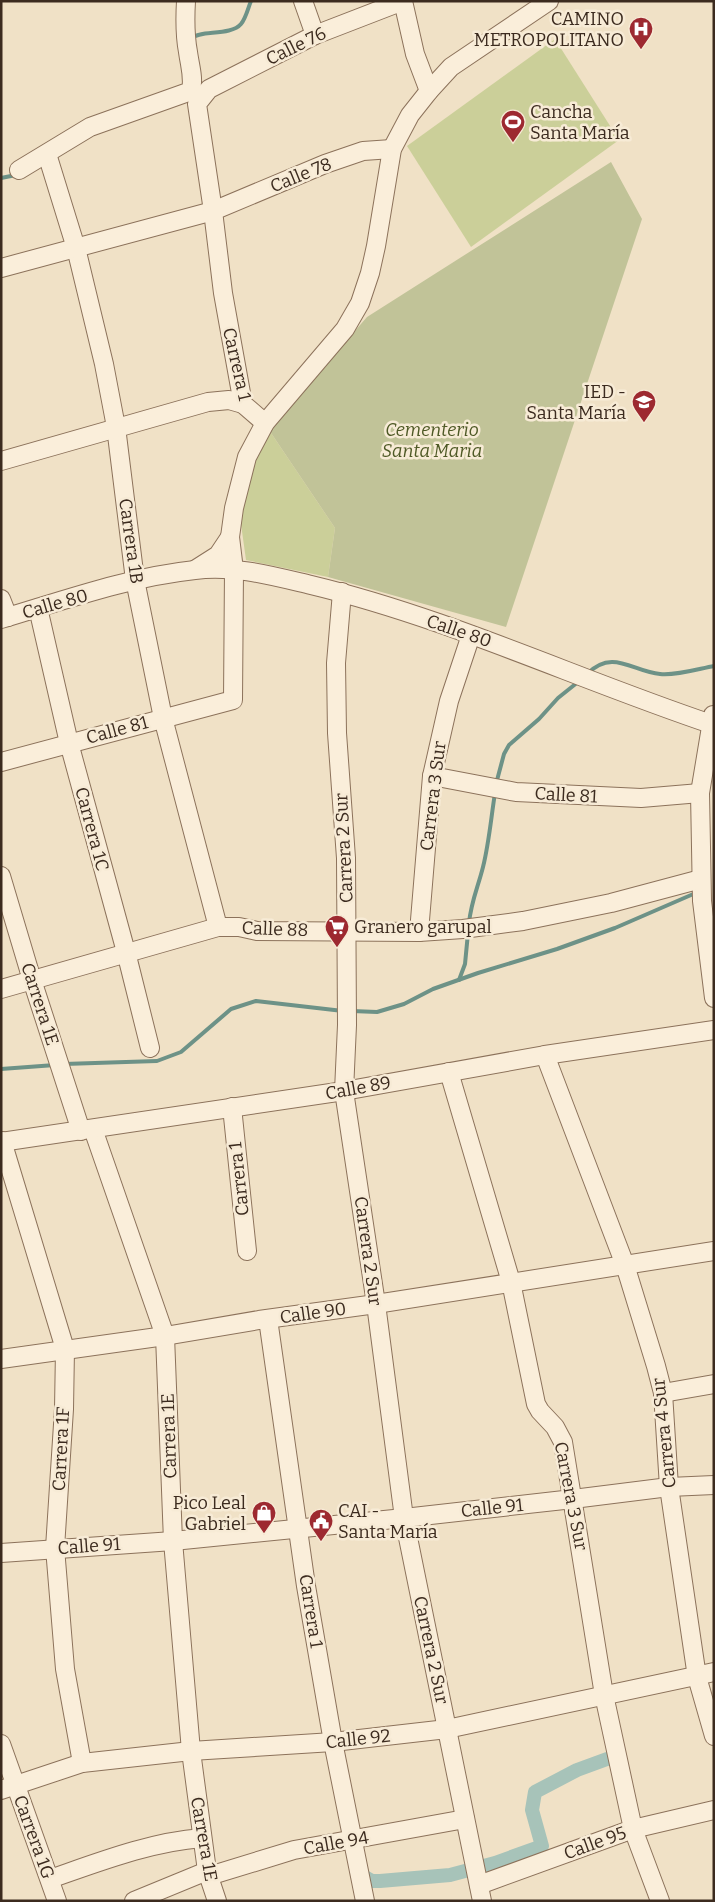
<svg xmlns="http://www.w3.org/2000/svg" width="715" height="1902" font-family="Bitter,serif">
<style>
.green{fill:#cbcf99}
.cemetery{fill:#c1c398}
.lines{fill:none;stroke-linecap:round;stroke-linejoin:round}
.stream{stroke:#6d9287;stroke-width:4}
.canal{stroke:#a7c3b9;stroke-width:14}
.minor-casing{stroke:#8c725b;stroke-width:20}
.minor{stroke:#faeeda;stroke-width:18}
.labels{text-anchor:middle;stroke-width:5;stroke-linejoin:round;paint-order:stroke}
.poi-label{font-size:18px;fill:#3c2b1f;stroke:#f7ebd6;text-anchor:end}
.street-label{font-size:18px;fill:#3c2b1f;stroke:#f7ebd6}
.park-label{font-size:18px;font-style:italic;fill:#4e5925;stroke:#f7ebd6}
</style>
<rect width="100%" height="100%" fill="#f0e1c6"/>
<!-- green -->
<g class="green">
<polygon points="555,39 619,140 471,247 407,146"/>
<polygon points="269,430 335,528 328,577 246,560 240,517 247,473"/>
</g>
<!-- cemetery -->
<polygon class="cemetery" points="611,162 642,219 506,627 328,577 335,528 269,430 367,317"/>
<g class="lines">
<!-- stream -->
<g class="stream">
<path d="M192,38C200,30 231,36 241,24C246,18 248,8 251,1"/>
<polyline points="1,178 16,175"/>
<path d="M587,674C613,648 633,672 660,674C675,676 698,669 714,666"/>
<polyline points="496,784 504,754 509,745 539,719 558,698 578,682"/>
<path d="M469,923C471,902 478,887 483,867C489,843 491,818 495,793"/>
<polyline points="459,980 465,964 468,933"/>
<polyline points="352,1011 377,1012 404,1004 433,989 478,973 557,949 615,928 698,892"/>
<polyline points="64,1064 157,1061 181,1052 231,1009 256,1001 343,1011"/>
<polyline points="1,1069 55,1065"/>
</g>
<!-- canal -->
<polyline class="canal" points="365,1877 372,1881 380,1881 450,1875 495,1863 542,1846 532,1810 535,1792 577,1770 607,1759"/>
<defs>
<g id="minor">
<polyline points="303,1 315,35"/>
<polyline points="403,1 415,54 429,91"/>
<polyline points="47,154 76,248 104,364 116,427 135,580 163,718 218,927"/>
<path d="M19,170L90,127L191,91C194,77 190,67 188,52C185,36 185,18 186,1"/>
<polyline points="1,268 213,211 325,164 363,151 392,149"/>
<polyline points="265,423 243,404 223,293 213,211 197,104 209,89 315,35 403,1"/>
<polyline points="1,461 208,402 229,400 243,404"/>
<polyline points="196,569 218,555 230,537"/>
<polyline points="342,592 336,663 337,733 346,858 347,1025 344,1091 376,1304 404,1518 482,1901"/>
<polyline points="1,599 8,617"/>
<polyline points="38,608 69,743 126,952 150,1048"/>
<path d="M1,619C65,600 129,577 195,570C234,565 273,576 311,585C449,618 579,680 714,725"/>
<polyline points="713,715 700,793 702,901 714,998"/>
<polyline points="1,762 233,700 234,570 230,537 234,508 247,457 265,423 345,329 360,303 370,273 376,246 392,149 410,115 429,91 451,67 549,1"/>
<polyline points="432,776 516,792 641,798 700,793"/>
<polyline points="1,876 32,980 81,1131"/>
<polyline points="419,932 432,776 449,701 471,635"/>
<polyline points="1,989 218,927 239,927 257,931 419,932 463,929 523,921 611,903 701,879"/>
<polyline points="545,1055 625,1265 656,1366 663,1393 669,1487 697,1677 714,1736"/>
<polyline points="449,1072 511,1282 536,1404 540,1411 555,1427 563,1442 604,1695 633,1829 660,1901"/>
<polyline points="232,1107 247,1251"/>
<polyline points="93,1129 165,1336 173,1541 191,1751 207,1871 217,1901"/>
<polyline points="2,1141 65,1349 64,1409 55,1548 65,1669 82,1763"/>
<polyline points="1,1142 344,1091 545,1055 714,1030"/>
<polyline points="268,1319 306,1586 333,1742 365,1901"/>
<polyline points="1,1359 165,1336 259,1320 376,1304 714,1251"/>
<polyline points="663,1393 714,1384"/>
<polyline points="1,1553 173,1541 404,1518 573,1499 669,1487 714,1485"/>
<polyline points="1,1744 57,1901"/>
<polyline points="1,1790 82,1763 191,1751 333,1742 447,1729 714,1672"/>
<polyline points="209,1876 294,1850 465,1819"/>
<path d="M50,1879C99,1862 150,1842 202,1838"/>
<polyline points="479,1885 633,1829 714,1810"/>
<polyline points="134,1901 207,1871"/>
</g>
</defs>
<!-- minor casing -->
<use href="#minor" class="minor-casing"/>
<!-- minor -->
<use href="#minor" class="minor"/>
</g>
<!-- icons -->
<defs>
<symbol id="hospital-pin" viewBox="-11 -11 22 30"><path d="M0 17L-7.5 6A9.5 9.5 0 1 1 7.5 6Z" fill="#9d2930" stroke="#f7ebd6"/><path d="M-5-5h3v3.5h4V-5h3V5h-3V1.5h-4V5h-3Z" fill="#fff"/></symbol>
<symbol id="stadium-pin" viewBox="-11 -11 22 30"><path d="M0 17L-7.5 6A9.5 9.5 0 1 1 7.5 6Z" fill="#9d2930" stroke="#f7ebd6"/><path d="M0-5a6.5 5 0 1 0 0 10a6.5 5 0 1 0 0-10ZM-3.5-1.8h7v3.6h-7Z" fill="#fff"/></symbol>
<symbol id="school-pin" viewBox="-11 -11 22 30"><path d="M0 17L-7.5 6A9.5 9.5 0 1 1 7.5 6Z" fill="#9d2930" stroke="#f7ebd6"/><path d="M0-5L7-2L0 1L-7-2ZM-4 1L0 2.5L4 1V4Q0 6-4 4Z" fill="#fff"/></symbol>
<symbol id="supermarket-pin" viewBox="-11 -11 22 30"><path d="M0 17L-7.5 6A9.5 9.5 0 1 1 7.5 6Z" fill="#9d2930" stroke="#f7ebd6"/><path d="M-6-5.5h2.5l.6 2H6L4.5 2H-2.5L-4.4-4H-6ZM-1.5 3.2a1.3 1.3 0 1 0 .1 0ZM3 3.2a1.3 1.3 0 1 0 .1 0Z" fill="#fff"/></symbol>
<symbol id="shop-pin" viewBox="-11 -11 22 30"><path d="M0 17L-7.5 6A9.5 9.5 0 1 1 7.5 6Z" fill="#9d2930" stroke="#f7ebd6"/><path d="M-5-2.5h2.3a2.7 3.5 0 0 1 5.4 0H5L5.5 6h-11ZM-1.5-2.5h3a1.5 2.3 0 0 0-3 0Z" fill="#fff"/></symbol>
<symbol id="civic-pin" viewBox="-11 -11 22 30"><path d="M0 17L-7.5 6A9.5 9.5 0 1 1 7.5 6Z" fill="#9d2930" stroke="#f7ebd6"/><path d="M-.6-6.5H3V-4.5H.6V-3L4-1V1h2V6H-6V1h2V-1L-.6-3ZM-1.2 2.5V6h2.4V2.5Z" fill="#fff"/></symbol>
</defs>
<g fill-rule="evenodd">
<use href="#hospital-pin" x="627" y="15" width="28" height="38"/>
<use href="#stadium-pin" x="499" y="108" width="28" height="38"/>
<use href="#school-pin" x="630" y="388" width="28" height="38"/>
<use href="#supermarket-pin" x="323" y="913" width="28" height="38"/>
<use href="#shop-pin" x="250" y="1499" width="28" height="38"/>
<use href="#civic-pin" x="307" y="1507" width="28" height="38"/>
</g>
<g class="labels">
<!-- poi labels -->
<g class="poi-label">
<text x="624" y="25">CAMINO<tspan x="624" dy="21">METROPOLITANO</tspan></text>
<text x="530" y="118" text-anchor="start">Cancha<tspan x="530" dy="21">Santa María</tspan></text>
<text x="626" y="398">IED -<tspan x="626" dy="21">Santa María</tspan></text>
<text x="354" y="933" text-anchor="start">Granero garupal</text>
<text x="246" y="1509">Pico Leal<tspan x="246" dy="21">Gabriel</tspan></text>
<text x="338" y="1517" text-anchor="start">CAI -<tspan x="338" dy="21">Santa María</tspan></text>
</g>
<!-- street labels -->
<g class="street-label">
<text transform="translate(296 46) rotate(-26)" y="6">Calle 76</text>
<text transform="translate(301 175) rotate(-22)" y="6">Calle 78</text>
<text transform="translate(237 364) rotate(77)" y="6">Carrera 1</text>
<text transform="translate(131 541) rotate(82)" y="6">Carrera 1B</text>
<text transform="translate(55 604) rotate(-16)" y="6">Calle 80</text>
<text transform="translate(459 631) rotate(19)" y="6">Calle 80</text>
<text transform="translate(117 730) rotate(-15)" y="6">Calle 81</text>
<text transform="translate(566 795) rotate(3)" y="6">Calle 81</text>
<text transform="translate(433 796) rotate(-83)" y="6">Carrera 3 Sur</text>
<text transform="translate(92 829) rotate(75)" y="6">Carrera 1C</text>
<text transform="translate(344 848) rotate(-93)" y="6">Carrera 2 Sur</text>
<text transform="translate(275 929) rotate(2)" y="6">Calle 88</text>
<text transform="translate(40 1004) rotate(72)" y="6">Carrera 1E</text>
<text transform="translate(358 1088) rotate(-10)" y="6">Calle 89</text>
<text transform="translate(239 1179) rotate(-96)" y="6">Carrera 1</text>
<text transform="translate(368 1251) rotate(82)" y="6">Carrera 2 Sur</text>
<text transform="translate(313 1313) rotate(-8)" y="6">Calle 90</text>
<text transform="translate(664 1433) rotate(-96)" y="6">Carrera 4 Sur</text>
<text transform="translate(169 1436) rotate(-92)" y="6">Carrera 1E</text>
<text transform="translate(61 1449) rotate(-87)" y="6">Carrera 1F</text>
<text transform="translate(571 1496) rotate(79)" y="6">Carrera 3 Sur</text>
<text transform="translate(492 1508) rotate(-6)" y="6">Calle 91</text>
<text transform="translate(89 1546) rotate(-4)" y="6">Calle 91</text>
<text transform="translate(311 1611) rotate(81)" y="6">Carrera 1</text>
<text transform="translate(431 1650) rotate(78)" y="6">Carrera 2 Sur</text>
<text transform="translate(358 1739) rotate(-6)" y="6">Calle 92</text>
<text transform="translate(34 1837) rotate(70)" y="6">Carrera 1G</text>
<text transform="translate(204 1839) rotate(80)" y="6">Carrera 1E</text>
<text transform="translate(336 1843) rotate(-10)" y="6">Calle 94</text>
<text transform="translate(595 1843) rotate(-20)" y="6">Calle 95</text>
</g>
<!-- park labels -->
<g class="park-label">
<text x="432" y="436">Cementerio<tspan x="432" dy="21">Santa Maria</tspan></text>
</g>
</g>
<!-- border -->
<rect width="715" height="1902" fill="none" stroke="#3c2b1f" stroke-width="5"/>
</svg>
